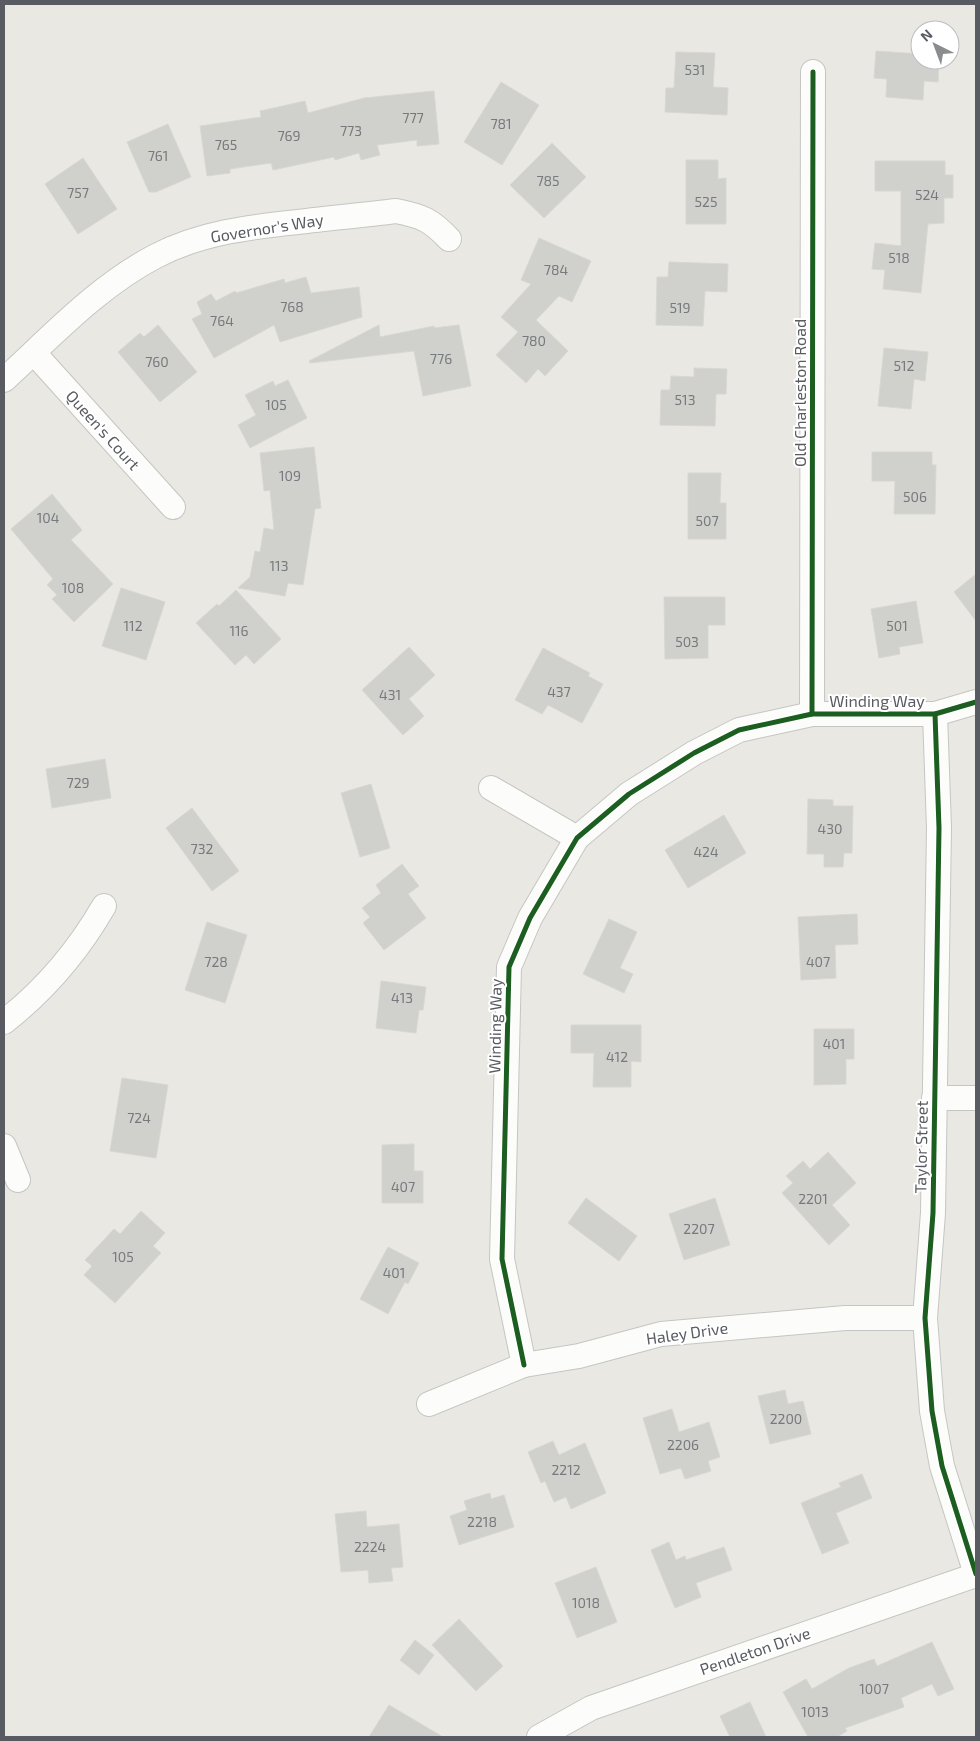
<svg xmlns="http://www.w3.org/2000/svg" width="980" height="1741" font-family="'Exo 2',sans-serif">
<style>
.building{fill:#d0d0cc;stroke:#d8d7d1}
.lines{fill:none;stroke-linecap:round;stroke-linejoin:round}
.street-casing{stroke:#c5c6c4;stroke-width:26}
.street{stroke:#fcfcfb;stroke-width:24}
.cycleway-casing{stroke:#fff;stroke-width:8}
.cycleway{stroke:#1b5e20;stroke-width:5}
.labels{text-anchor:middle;stroke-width:4;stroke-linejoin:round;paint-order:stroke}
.number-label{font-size:14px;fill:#777a7d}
.street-label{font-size:16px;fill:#585b61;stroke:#fff}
</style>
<rect width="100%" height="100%" fill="#e9e8e2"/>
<!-- building -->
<g class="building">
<polygon points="876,51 920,54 920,60 939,62 938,82 924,81 923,100 886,97 887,79 874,78"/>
<polygon points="676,52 715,53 713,87 728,88 727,115 665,112 666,88 674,88"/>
<polygon points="501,82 539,105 502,165 464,142"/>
<polygon points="434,91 439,144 417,146 417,140 377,145 380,155 361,160 359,153 335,160 334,157 273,170 271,163 230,169 230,173 207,176 200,126 261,117 260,111 305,101 308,113 364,98"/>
<polygon points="168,124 191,177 156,192 149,192 127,142"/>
<polygon points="552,143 586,177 544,218 510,185"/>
<polygon points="83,158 117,209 78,234 45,184"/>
<polygon points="686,160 718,160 718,179 726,178 726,224 686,224"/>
<polygon points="875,161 945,161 945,175 953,175 953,198 944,198 944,223 928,224 921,293 883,289 885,270 872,269 875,243 901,246 901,191 875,191"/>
<polygon points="539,238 591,261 572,302 559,296 536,320 568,351 545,376 538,369 526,383 496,355 518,332 501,317 531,284 521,280"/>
<polygon points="669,262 728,264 727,292 705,291 703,326 656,325 657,277 668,277"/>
<polygon points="306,277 311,293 359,287 362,317 280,342 274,325 214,358 192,319 202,314 197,302 211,294 216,301 235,291 236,293 284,279 285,283"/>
<polygon points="158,325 197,372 160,402 118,352 140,333 144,337"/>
<polygon points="379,325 380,337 434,326 434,328 459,325 471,386 423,396 414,351 310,363 309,361"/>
<polygon points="884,348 928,352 925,381 914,379 911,409 878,406"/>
<polygon points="694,368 727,369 726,394 716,394 715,426 660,425 661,390 670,390 671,376 694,377"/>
<polygon points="288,380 307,418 250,448 238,425 256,415 245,395 273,381 275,386"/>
<polygon points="314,447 321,508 315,509 303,585 288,583 285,596 238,588 250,577 255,551 260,552 264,528 274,530 270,490 264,491 260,453"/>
<polygon points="872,452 932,452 932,465 936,465 935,514 894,514 895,481 872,481"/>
<polygon points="688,473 721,473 720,503 726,503 726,539 688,539"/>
<polygon points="52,494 82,530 71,540 113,584 74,622 52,599 57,595 47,585 53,579 11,529"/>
<polygon points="976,574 976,621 954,592"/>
<polygon points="121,588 165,602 146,660 102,646"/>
<polygon points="236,590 281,639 254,664 246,655 235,665 196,623 217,604 219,606"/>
<polygon points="664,597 725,597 725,625 708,625 708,658 665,659"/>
<polygon points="916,601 923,643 899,647 900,654 879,658 871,609"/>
<polygon points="409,647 435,675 409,699 424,716 403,735 362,690"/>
<polygon points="543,648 590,673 588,676 603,684 582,723 548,705 542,714 515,700"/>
<polygon points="105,759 111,798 52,808 46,769"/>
<polygon points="371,784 390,848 360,857 341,793"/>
<polygon points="808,799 833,800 833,806 853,806 852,853 844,853 843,867 824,867 824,854 807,854"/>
<polygon points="192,808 239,871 212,891 166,828"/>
<polygon points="724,815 746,853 688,888 665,850"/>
<polygon points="402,864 419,886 408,894 426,918 384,950 363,923 370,917 362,908 381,893 376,885"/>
<polygon points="857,914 858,944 835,945 836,978 801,980 798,917"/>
<polygon points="609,919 637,932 620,968 633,974 624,993 583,974"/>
<polygon points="207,922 247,935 225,1003 185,990"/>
<polygon points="381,981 426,987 423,1010 419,1010 416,1033 376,1028"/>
<polygon points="571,1025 641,1025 641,1062 631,1061 631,1087 593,1087 594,1053 571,1053"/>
<polygon points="814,1029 854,1029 854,1059 846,1059 846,1084 814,1085"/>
<polygon points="122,1078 168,1085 156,1158 110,1151"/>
<polygon points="414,1144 414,1171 423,1171 423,1203 382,1203 382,1145"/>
<polygon points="828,1152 856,1183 832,1205 850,1225 829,1245 782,1193 793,1183 786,1176 803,1161 810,1169"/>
<polygon points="586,1198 637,1236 619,1261 568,1223"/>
<polygon points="715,1198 730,1245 684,1260 669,1214"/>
<polygon points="141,1211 165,1233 153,1246 161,1253 115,1303 84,1275 92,1266 85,1260 114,1229 120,1234"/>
<polygon points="388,1247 419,1263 408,1284 405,1282 388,1314 360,1299"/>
<polygon points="785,1390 788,1404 803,1401 811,1434 770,1444 758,1396"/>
<polygon points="672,1409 679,1432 709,1422 720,1457 708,1461 711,1471 685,1479 681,1468 660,1474 643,1418"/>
<polygon points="553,1441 559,1455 585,1443 606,1493 571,1509 566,1497 554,1502 545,1481 541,1483 528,1452"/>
<polygon points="862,1474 872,1498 836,1513 849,1543 822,1554 801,1503 841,1487 839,1483"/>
<polygon points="490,1493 491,1499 504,1495 514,1527 459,1545 450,1516 467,1510 464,1501"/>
<polygon points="366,1511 367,1527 399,1524 403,1567 391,1568 393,1581 369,1583 368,1570 341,1572 335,1514"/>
<polygon points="669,1542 676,1560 685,1556 686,1560 724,1547 732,1570 696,1583 701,1597 675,1608 651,1550"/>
<polygon points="596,1567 617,1622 577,1638 555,1583"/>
<polygon points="459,1619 503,1666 476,1691 432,1645"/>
<polygon points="415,1640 434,1655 419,1675 400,1660"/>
<polygon points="932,1642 954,1689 938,1696 932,1684 901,1698 904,1707 845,1728 847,1731 837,1737 808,1737 783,1692 806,1679 812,1689 849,1668 874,1659 877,1666"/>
<polygon points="750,1702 766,1737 730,1737 720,1716"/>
<polygon points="389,1705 443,1737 369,1737"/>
</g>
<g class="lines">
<defs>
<g id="street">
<polyline points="34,353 173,507"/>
<path d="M4,380C51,337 98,286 156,256C200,233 249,227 298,222C331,218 364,215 396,211C422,216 431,220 449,239"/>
<polyline points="812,714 813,72"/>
<polyline points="935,714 939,828 933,1213 925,1318 932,1411 942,1466 976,1574"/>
<polyline points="491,788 577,838"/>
<path d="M4,1022C45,990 78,951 104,906"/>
<polyline points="934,1098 976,1098"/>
<polyline points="4,1146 18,1180"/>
<polyline points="524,1365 502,1259 509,967 530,918 577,838 629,794 694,753 739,730 812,714 935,714 976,702"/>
<polyline points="429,1404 524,1365 579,1356 661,1334 845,1318 925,1318"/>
<polyline points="539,1737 591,1708 976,1575"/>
</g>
</defs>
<!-- street casing -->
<use href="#street" class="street-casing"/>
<!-- street -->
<use href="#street" class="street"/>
<defs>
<g id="cycleway">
<polyline points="812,714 813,72"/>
<polyline points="935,714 939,828 933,1213 925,1318 932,1411 942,1466 976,1574"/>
<polyline points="524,1365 502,1259 509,967 530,918 577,838 629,794 694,753 739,730 812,714 935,714 976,702"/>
</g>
</defs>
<!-- cycleway casing -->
<use href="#cycleway" class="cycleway-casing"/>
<!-- cycleway -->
<use href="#cycleway" class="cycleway"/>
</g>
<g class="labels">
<!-- number labels -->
<g class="number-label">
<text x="695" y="75">531</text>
<text x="413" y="123">777</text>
<text x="501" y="129">781</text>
<text x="351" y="136">773</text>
<text x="289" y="141">769</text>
<text x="226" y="150">765</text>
<text x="158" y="161">761</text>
<text x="548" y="186">785</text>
<text x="78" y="198">757</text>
<text x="927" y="200">524</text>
<text x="706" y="207">525</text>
<text x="899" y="263">518</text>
<text x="556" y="275">784</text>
<text x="292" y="312">768</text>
<text x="680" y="313">519</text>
<text x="222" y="326">764</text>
<text x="534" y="346">780</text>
<text x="441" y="364">776</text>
<text x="157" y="367">760</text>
<text x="904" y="371">512</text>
<text x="685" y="405">513</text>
<text x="276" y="410">105</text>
<text x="290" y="481">109</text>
<text x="915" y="502">506</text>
<text x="48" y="523">104</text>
<text x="707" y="526">507</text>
<text x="279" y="571">113</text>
<text x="73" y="593">108</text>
<text x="133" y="631">112</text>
<text x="897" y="631">501</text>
<text x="239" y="636">116</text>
<text x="687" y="647">503</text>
<text x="559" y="697">437</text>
<text x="390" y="700">431</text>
<text x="78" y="788">729</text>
<text x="830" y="834">430</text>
<text x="202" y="854">732</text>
<text x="706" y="857">424</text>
<text x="216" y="967">728</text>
<text x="818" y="967">407</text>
<text x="402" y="1003">413</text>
<text x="834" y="1049">401</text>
<text x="617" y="1062">412</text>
<text x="139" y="1123">724</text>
<text x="403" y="1192">407</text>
<text x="813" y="1204">2201</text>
<text x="699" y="1234">2207</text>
<text x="123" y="1262">105</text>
<text x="394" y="1278">401</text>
<text x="786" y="1424">2200</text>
<text x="683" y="1450">2206</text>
<text x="566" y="1475">2212</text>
<text x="482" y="1527">2218</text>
<text x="370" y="1552">2224</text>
<text x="586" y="1608">1018</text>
<text x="874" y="1694">1007</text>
<text x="815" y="1717">1013</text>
</g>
<!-- street labels -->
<g class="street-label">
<text transform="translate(267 228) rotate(-9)" y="6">Governor's Way</text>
<text transform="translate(800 393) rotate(-90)" y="6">Old Charleston Road</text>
<text transform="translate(103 430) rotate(48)" y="6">Queen's Court</text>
<text x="877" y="707">Winding Way</text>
<text transform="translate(495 1026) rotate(-89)" y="6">Winding Way</text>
<text transform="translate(921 1147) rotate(-89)" y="6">Taylor Street</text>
<text transform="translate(687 1333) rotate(-8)" y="6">Haley Drive</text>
<text transform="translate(755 1651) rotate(-19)" y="6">Pendleton Drive</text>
</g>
</g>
<!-- border -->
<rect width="980" height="1741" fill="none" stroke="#585b61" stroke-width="10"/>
<!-- north arrow -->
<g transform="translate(935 45) rotate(318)"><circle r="24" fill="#ffffff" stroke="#bcbdc0"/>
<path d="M0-4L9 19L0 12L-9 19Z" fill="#8b8c8e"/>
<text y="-8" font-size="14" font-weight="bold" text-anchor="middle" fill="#585b61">N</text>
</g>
</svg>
